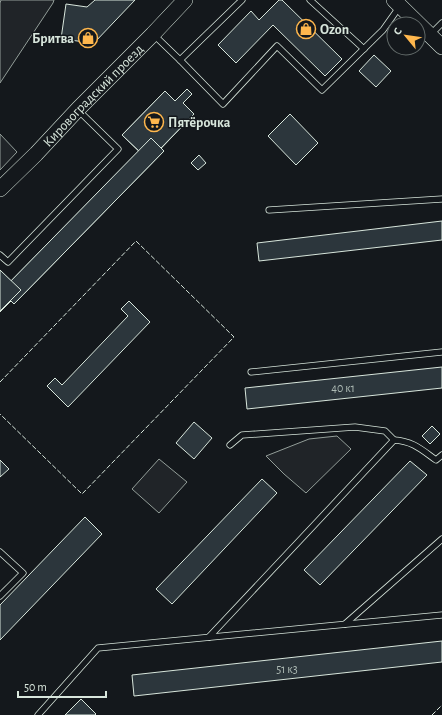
<svg xmlns="http://www.w3.org/2000/svg" width="442" height="715" font-family="'Alegreya Sans',sans-serif">
<style>
.green{fill:#202428;stroke:#939e99}
.building{fill:#2c363c;stroke:#d8e6dc}
.lines{fill:none;stroke-linecap:round;stroke-linejoin:round}
.lane-casing{stroke:#d8e6dc;stroke-width:7}
.secondary-casing{stroke:#d8e6dc;stroke-width:16}
.lane{stroke:#14181c;stroke-width:5.5}
.secondary{stroke:#14181c;stroke-width:15}
.fence{stroke:#d8e6dc;stroke-width:1;stroke-dasharray:5 2;stroke-linecap:butt}
.labels{text-anchor:middle;stroke-width:3;stroke-linejoin:round;paint-order:stroke}
.number-label{font-size:12px;fill:#adbab4}
.poi-label{font-size:14px;font-weight:bold;fill:#d8e6dc;stroke:#14181c;text-anchor:start}
.street-label{font-size:14px;fill:#d8e6dc;stroke:#14181c}
</style>
<rect width="100%" height="100%" fill="#14181c"/>
<!-- green -->
<g class="green">
<polygon points="1,0 54,0 53,3 0,83 0,3"/>
<polygon points="0,134 17,152 0,170"/>
<polygon points="337,436 351,449 306,493 284,474 266,456 309,439"/>
<polygon points="159,459 187,482 159,513 132,489"/>
</g>
<!-- building -->
<g class="building">
<polygon points="95,0 135,0 94,43 61,39 66,4 87,7"/>
<polygon points="279,0 282,0 342,59 325,76 273,25 236,63 218,45 251,11 259,20"/>
<polygon points="374,55 391,71 376,87 359,71"/>
<polygon points="187,89 192,94 183,103 194,114 149,161 122,135 165,91 175,101"/>
<polygon points="187,89 192,94 183,103 194,114 161,148 164,151 14,304 11,301 0,312 0,270 11,281 139,151 122,135 165,91 175,101"/>
<polygon points="290,114 318,143 296,165 268,136"/>
<polygon points="151,138 164,151 14,304 1,291"/>
<polygon points="199,155 206,163 198,170 191,163"/>
<polygon points="442,221 442,240 259,261 257,243"/>
<polygon points="0,270 21,290 0,311"/>
<polygon points="129,301 150,322 68,407 47,386 55,378 62,385 128,316 121,309"/>
<polygon points="442,367 442,388 247,409 245,388"/>
<polygon points="194,422 212,438 194,459 176,443"/>
<polygon points="432,426 440,434 430,444 422,436"/>
<polygon points="0,460 9,469 0,477"/>
<polygon points="410,461 427,475 320,585 304,570"/>
<polygon points="262,479 277,493 172,604 156,589"/>
<polygon points="85,517 102,534 0,640 0,605"/>
<polygon points="442,641 442,662 134,696 132,675"/>
<polygon points="81,699 96,714 95,715 65,715"/>
</g>
<g class="lines">
<defs>
<g id="lane">
<polyline points="310,0 364,49"/>
<polyline points="154,35 180,60 242,0"/>
<polyline points="430,35 442,23"/>
<polyline points="180,60 223,104 277,46 322,90 383,30 400,6"/>
<polyline points="269,210 442,199"/>
<polyline points="0,255 8,262 118,149 78,110"/>
<polyline points="251,372 442,352"/>
<polyline points="230,445 242,435 355,427 385,431 394,440"/>
<polyline points="0,552 23,573 0,596"/>
<polyline points="345,624 442,539"/>
<path d="M209,637L394,440C413,441 422,450 436,460L442,455"/>
<polyline points="38,715 98,648 442,615"/>
</g>
<g id="secondary">
<polyline points="394,0 442,47"/>
<path id="s1" d="M0,189L36,154L78,109L153,34L185,0"/>
</g>
</defs>
<!-- lane casing -->
<use href="#lane" class="lane-casing"/>
<!-- secondary casing -->
<use href="#secondary" class="secondary-casing"/>
<!-- lane -->
<use href="#lane" class="lane"/>
<!-- secondary -->
<use href="#secondary" class="secondary"/>
<!-- fence -->
<g class="fence">
<polyline points="0,382 136,241 234,337 82,494 0,414"/>
<polyline points="432,715 442,705"/>
</g>
</g>
<!-- icons -->
<defs>
<symbol id="shop-ring" viewBox="-11 -11 22 22"><circle r="9.5" fill="#14181c" stroke="#ffb74d" stroke-width="1.5"/><path d="M-5-2.5h2.3a2.7 3.5 0 0 1 5.4 0H5L5.5 6h-11ZM-1.5-2.5h3a1.5 2.3 0 0 0-3 0Z" fill="#ffb74d"/></symbol>
<symbol id="supermarket-ring" viewBox="-11 -11 22 22"><circle r="9.5" fill="#14181c" stroke="#ffb74d" stroke-width="1.5"/><path d="M-6-5.5h2.5l.6 2H6L4.5 2H-2.5L-4.4-4H-6ZM-1.5 3.2a1.3 1.3 0 1 0 .1 0ZM3 3.2a1.3 1.3 0 1 0 .1 0Z" fill="#ffb74d"/></symbol>
</defs>
<g fill-rule="evenodd">
<use href="#shop-ring" x="295" y="18" width="22" height="22"/>
<use href="#shop-ring" x="77" y="27" width="22" height="22"/>
<use href="#supermarket-ring" x="143" y="111" width="22" height="22"/>
</g>
<g class="labels">
<!-- number labels -->
<g class="number-label">
<text x="343" y="392">40 к1</text>
<text x="287" y="673">51 к3</text>
</g>
<!-- poi labels -->
<g class="poi-label">
<text x="320" y="34">Ozon</text>
<text x="74" y="43" text-anchor="end">Бритва</text>
<text x="168" y="127">Пятёрочка</text>
</g>
<!-- street labels -->
<g class="street-label">
<text dy="5" stroke="none"><textPath href="#s1" startOffset="132">Кировоградский проезд</textPath></text>
</g>
</g>
<!-- north arrow -->
<g transform="translate(406 36) rotate(299)"><circle r="19" fill="#14181c" stroke="#626a69"/>
<path d="M0-3L7 15L0 10L-7 15Z" fill="#ffb74d"/>
<text y="-6" font-size="11" font-weight="bold" text-anchor="middle" fill="#d8e6dc">С</text>
</g>
<!-- scale -->
<path d="M18 691v6h88v-6" fill="none" stroke="#d8e6dc" stroke-width="2"/>
<text x="24" y="691" font-size="12" fill="#d8e6dc" stroke="#14181c" stroke-width="3" paint-order="stroke">50 m</text>
</svg>
